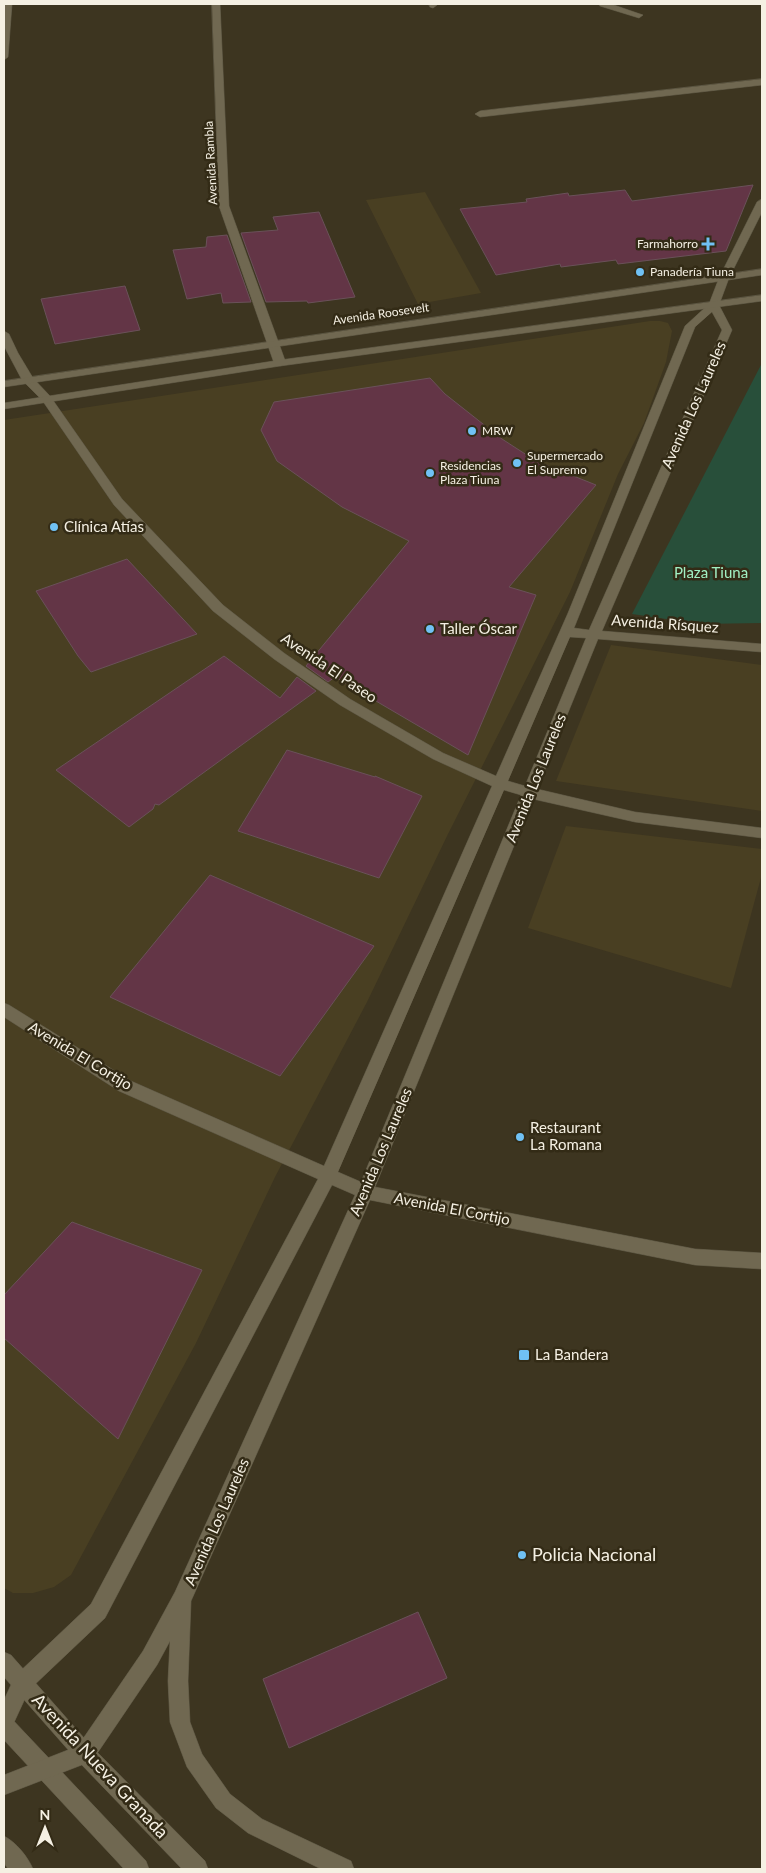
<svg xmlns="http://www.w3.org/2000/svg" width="766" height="1873" font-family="Lato,sans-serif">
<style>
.built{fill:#493f22}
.green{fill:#284f3a}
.building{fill:#633546;stroke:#6a5159}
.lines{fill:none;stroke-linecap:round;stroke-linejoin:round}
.service-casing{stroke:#5a5441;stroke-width:1}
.minor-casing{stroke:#5a5441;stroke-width:1}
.tertiary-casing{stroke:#5a5441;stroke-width:1}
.secondary-casing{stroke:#5a5441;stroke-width:1}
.service{fill:#706851;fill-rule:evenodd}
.minor{fill:#706851;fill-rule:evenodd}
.tertiary{fill:#706851;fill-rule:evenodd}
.secondary{fill:#706851;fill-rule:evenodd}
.poi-dot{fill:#70c1f4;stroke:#332b16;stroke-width:2}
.labels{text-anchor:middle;stroke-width:5;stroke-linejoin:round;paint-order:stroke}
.far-street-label{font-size:12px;fill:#f5f0e3;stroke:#332b16}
.far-poi-label{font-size:12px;fill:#f5f0e3;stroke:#332b16;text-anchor:start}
.street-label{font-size:15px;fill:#f5f0e3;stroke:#332b16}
.poi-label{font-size:15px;fill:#f5f0e3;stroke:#332b16;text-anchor:start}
.park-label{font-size:15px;fill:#a1f0c3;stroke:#332b16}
.near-poi-label{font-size:18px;fill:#f5f0e3;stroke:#332b16;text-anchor:start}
.near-street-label{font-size:18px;fill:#f5f0e3;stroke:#332b16}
</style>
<rect width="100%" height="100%" fill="#3d3520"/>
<!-- built -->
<g class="built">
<polygon points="425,192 481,293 418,304 366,200"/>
<polygon points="650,321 660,321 668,323 672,331 666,362 644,423 618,474 570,592 448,834 367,1002 275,1177 196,1343 71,1575 54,1587 33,1593 13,1593 4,1588 4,420"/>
<polygon points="611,645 762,665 762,811 556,781"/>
<polygon points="566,826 762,849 762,874 731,988 528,928"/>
</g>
<!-- green -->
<polygon class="green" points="762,363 762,623 700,624 632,614"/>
<!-- building -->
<g class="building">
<polygon points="753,185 726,251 618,264 616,260 561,267 560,264 496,275 460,209 527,202 526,199 568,193 569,196 625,190 632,201"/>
<polygon points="319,212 355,297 308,303 307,301 266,302 241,233 278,230 273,217"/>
<polygon points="227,235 251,302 223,303 221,293 187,299 173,250 206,247 207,237"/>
<polygon points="125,286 140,330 55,344 41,299"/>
<polygon points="430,378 445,394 502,439 536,461 596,485 509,587 536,595 468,755 335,677 328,682 306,666 409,541 342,507 277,461 261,430 274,402"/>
<polygon points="127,559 197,634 91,672 78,656 36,591"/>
<polygon points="224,656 280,698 297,677 316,691 159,805 155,804 153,809 129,827 56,770"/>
<polygon points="287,750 375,777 375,776 422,796 379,878 238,831"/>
<polygon points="210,875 374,946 280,1076 110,997"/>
<polygon points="72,1222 202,1270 118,1439 4,1338 4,1295"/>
<polygon points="418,1612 447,1678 289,1748 263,1679"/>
</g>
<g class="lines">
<defs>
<g id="service">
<polygon points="429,4 437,4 437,5 433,8 430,7"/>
<polygon points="599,4 611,4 643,15 639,18 600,6"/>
<polygon points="4,1715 11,1718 146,1861 149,1869 124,1869 4,1740"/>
</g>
<g id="minor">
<polygon points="4,4 12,4 8,57 4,60"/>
<polygon points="212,4 220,4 229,206 286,363 280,366 274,363 219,206"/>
<polygon points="762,79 762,85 480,117 475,114 480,111"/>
<path d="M762,199V212L729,278L719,305L732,330L602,631L762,644V652L598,639L537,789L635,812L762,828V838L635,822L533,799L375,1187L695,1249L762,1253V1269L695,1265L370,1200L191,1601L188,1681L190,1722L202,1754L230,1794L262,1819L351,1861L354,1869H321L248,1833L216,1808L187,1767L170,1722L168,1681L170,1641L157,1665L92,1761L4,1795V1775L78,1746L143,1651L175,1592L355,1195L332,1185L105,1618L29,1690L11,1729L4,1732V1700L15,1676L91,1604L318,1179L119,1091L4,1017V1003L9,1005L131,1081L324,1166L492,786L433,759L340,705L274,659L213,611L114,505L42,400L22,380L4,346V331L9,334L18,353L33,378L50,396L122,499L223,605L284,653L350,699L443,753L496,776L568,613L685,326L709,304L719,278L757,202ZM712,312L722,330L589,630L574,628L695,327ZM570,637L586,638L525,786L508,781ZM504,790L521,795L361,1182L338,1172Z"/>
</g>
<g id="tertiary">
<polygon points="762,269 762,275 4,387 4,381"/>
<polygon points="762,295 762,301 280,366 4,409 4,403 280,360"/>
</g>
<g id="secondary">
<polygon points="4,1652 11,1655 92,1747 205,1861 208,1869 182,1869 78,1761 4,1677"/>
<path d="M4,1836C16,1842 28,1857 33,1869H8L4,1863Z"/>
</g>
</defs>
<!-- service casing -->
<use href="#service" class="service-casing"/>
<!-- minor casing -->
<use href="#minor" class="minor-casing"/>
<!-- tertiary casing -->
<use href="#tertiary" class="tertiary-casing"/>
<!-- secondary casing -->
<use href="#secondary" class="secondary-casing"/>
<!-- service -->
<use href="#service" class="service"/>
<!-- minor -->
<use href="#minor" class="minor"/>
<!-- tertiary -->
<use href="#tertiary" class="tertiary"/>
<!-- secondary -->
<use href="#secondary" class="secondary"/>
</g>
<!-- markers -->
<g class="poi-dot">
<path d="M705.5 236.5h5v5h5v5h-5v5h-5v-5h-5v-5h5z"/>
<circle cx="640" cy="272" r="5"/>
<circle cx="472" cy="431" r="5"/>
<circle cx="517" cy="463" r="5"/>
<circle cx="430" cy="473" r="5"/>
<circle cx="54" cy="527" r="5"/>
<circle cx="430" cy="629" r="5"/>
<circle cx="520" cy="1137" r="5"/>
<rect x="518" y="1349" width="12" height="12" rx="2.5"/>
<circle cx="522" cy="1555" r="5"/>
</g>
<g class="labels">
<!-- far-street labels -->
<g class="far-street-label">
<text transform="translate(211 163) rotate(-93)" y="4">Avenida Rambla</text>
<text transform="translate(381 314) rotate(-8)" y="4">Avenida Roosevelt</text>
</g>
<!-- far-poi labels -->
<g class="far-poi-label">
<text x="698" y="248" text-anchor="end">Farmahorro</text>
<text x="650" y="276">Panadería Tiuna</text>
<text x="482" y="435">MRW</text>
<text x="527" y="460">Supermercado<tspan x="527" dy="14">El Supremo</tspan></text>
<text x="440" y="470">Residencias<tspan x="440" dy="14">Plaza Tiuna</tspan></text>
</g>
<!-- street labels -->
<g class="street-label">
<text transform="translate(694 405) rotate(-66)" y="5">Avenida Los Laureles</text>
<text transform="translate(665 624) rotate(4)" y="5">Avenida Rísquez</text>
<text transform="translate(329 668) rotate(34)" y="5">Avenida El Paseo</text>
<text transform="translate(536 778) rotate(-68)" y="5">Avenida Los Laureles</text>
<text transform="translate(80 1056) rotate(31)" y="5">Avenida El Cortijo</text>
<text transform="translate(381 1152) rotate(-67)" y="5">Avenida Los Laureles</text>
<text transform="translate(452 1209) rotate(11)" y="5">Avenida El Cortijo</text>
<text transform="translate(217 1522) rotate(-66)" y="5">Avenida Los Laureles</text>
</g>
<!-- poi labels -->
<g class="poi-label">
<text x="64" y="532">Clínica Atías</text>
<text x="440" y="634">Taller Óscar</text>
<text x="530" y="1133">Restaurant<tspan x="530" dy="17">La Romana</tspan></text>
<text x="535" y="1360">La Bandera</text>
</g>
<!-- park labels -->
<g class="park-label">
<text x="711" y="578">Plaza Tiuna</text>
</g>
<!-- near-poi labels -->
<g class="near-poi-label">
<text x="532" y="1561">Policia Nacional</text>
</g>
<!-- near-street labels -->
<g class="near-street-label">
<text transform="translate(100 1766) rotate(47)" y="6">Avenida Nueva Granada</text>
</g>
</g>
<!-- border -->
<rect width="766" height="1873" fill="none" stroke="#f5f0e3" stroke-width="10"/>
<!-- north arrow -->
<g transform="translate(45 1828)" stroke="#332b16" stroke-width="4" paint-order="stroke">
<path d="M0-4L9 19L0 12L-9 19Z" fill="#f5f0e3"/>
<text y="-8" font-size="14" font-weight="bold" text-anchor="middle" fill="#f5f0e3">N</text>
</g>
</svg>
